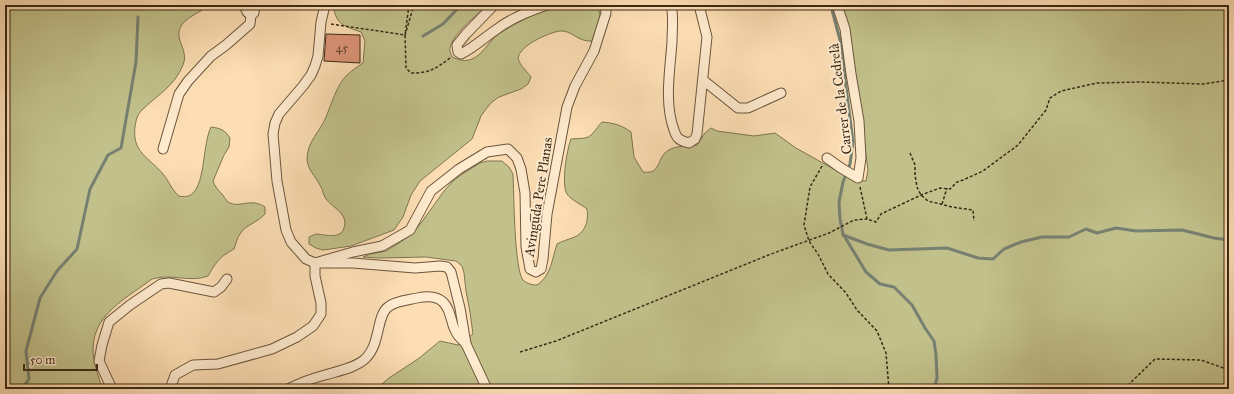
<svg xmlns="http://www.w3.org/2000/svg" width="1234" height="394" font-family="'IM FELL Great Primer',serif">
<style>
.green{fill:#c2c18b;stroke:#7e7550}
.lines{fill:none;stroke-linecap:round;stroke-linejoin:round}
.stream{stroke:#778172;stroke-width:3}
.building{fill:#dc9377;stroke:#3a2914}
.minor-casing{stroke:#6b563c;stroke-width:11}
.path{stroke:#3a2914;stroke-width:1.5;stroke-dasharray:3 2;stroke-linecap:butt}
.minor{stroke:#feeace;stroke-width:9}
.labels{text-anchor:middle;stroke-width:4;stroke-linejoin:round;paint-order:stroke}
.number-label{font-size:12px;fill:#62442d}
.street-label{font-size:14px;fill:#3a2914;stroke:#feeace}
</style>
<rect width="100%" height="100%" fill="#fddeb4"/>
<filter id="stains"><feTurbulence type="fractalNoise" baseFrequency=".005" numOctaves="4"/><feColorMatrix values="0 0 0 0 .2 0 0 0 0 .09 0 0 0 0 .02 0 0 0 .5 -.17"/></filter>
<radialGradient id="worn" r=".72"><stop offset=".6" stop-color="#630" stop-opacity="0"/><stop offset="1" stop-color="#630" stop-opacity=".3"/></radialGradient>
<!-- green -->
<g class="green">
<path d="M5,5H208L207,7C200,12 190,16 184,22C170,38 190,48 183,65C174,87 157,95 142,110C137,115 136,120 135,127C132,153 149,157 163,174C169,181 171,189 179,196C184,197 189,197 193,193C205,182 203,143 211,127C220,128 225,130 230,138L229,147L224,155L213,181C215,187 218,190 222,194C224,197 226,200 228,202C240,209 250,197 265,207V214C257,223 245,225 240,234C237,238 236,244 234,249C217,259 218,260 208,276C190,283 171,273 152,279C121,302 84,319 95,365C97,373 100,381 102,389H5Z"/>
<path d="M333,5H488C477,15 452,34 450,48C449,51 451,54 452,57C459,60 465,62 472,59C482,55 488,43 496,36C510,25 542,10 560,5C570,3 585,5 596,5C605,18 597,28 593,41C578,42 575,33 563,31C553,30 525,44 521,52C519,53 519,56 518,58C520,66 526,70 531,77L528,84L521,89L499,97L492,102L486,109L481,116L472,139L420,181L411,195L403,217L394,230L351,246L323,250L316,248L309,244V237C312,236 314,234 317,234C326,235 341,239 344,228C349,214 333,208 326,199C323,195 323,190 320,185C315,176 307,169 307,158C308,140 320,132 326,117C331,105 337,85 346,76C351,71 357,67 363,63L365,41L361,32C344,26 336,25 333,5Z"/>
<path d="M841,5H1229V389H376L389,378L418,359L440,341L458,345L473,334L470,312L466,291L464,273L462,266L456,261L426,257L379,258L363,257L370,254L386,251L399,243L412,234L421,223L444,191L454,180L461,175L480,163L487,161H502L509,167L513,174C514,192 514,269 523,280C527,284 533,285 537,285C551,276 552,259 557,244C562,241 567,240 572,238C585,234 589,221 587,209C581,204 571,200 567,194C561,184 567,149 571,139C579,138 588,140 593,133C597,129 598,126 602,122C613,123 622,125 631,132L634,157L643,172C662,175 656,157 669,150C677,145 688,147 697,145L705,133L711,128L717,131L754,136L775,133L796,148L853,180L866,181L868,170L858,96Z"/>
</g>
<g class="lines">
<!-- stream -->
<g class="stream">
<polyline points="829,5 832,10 840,40 853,142 850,164 843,182 839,202 840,219 843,234 866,272 880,284 894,287 912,305 925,328 934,341 936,355 937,378 934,389"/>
<polyline points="840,9 866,5"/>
<polyline points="423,36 443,24 461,5"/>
<polyline points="843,235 867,244 889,250 947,248 978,258 993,259 1004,249 1021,242 1042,237 1069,237 1086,229 1097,233 1116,228 1136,231 1182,230 1214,238 1229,240"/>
<polyline points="22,389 29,379 26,351 40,298 57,271 77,249 90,189 108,155 121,148 136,62 138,17"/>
</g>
</g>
<!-- building -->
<polygon class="building" points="326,34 360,35 360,63 324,61"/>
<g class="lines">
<defs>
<g id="minor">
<polyline points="244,5 247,12 251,15"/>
<polyline points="325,5 321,22 318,56 315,66 311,75 303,86 279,114 275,123 273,134 277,181 286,230 291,242 306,259 315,263 353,263 415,268 440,266 447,267 451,272 460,308 466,344 487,389"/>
<path d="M494,5L466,34L457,45L458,52L461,54C475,47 485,37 497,29C510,19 532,10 547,5"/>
<path d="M671,5C674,17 672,29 672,42C670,70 664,103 674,130C675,133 676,136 678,138C681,141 685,142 689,143L695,139L697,134L707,37L699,5"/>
<polyline points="251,15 254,13 255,5"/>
<polyline points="703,80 738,108 748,108 781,93"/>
<polyline points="163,149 179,94 188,81 211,56 226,45 250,24 251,15"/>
<polyline points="827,158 841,168 858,178 861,158 859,121 851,74 845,29 837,5"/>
<polyline points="315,263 353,252 382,246 410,230 431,191 459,169 487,152 508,149 517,158 521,169 525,193 526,247 530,269 536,272 541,269 543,259 547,214 567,107 575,86 594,51 606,13 605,5"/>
<polyline points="112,389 99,361 102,345 109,322 130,305 161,284 169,283 214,292 221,287 227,279"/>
<polyline points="170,389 175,375 193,365 218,364 272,349 297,337 313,326 321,314 321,303 315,276 315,263"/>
<path d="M288,389C300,383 313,378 325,375C338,371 355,368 365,359C381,344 376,316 388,307C395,301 408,300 417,298C426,296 436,295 443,302C452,311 450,322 456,332C458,337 463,340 466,344"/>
</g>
</defs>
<!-- minor casing -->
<use href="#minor" class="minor-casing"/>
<!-- path -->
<g class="path">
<polyline points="409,5 405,35 414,5"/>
<path d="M331,24L405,35L406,68L411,73C430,73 435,69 450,58"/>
<polyline points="910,153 915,165 915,175 917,187 921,195 928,201 952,207 973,210 974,221"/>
<polyline points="822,166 810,187 804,225 809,241 818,254 828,274 846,293 857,310 877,331 886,353 889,389"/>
<polyline points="860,187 867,219 876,222 881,214 921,195 940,188 950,189 957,182 963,180 983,171 1018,145 1046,110 1050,98 1061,91 1097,83 1140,82 1203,84 1229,80"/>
<polyline points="942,204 947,188"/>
<polyline points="520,352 556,341 771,254 829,233 854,220 867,219"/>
<polyline points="1006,389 1007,388 1008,389"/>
<polyline points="1124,389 1155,359 1201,360 1229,370"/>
</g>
<!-- minor -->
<use href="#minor" class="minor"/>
</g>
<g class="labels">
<!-- number labels -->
<g class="number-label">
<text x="342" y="52">45</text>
</g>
<!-- street labels -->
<g class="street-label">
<text transform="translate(840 99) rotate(-97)" y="5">Carrer de la Cedrelà</text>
<text transform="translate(538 197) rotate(-81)" y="5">Avinguda Pere Planas</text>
</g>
</g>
<!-- margin -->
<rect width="1234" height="394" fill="none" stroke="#fddeb4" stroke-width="20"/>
<rect x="6" y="6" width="1222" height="382" fill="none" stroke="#3a2914" stroke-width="2"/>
<rect x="10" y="10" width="1214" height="374" fill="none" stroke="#3a2914"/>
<!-- scale -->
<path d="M24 364v6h73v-6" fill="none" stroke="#3a2914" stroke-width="2"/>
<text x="30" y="364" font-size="12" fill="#3a2914" stroke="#feeace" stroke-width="3" paint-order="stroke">50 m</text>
<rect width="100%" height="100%" filter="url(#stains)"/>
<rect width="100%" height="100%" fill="url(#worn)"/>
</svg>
